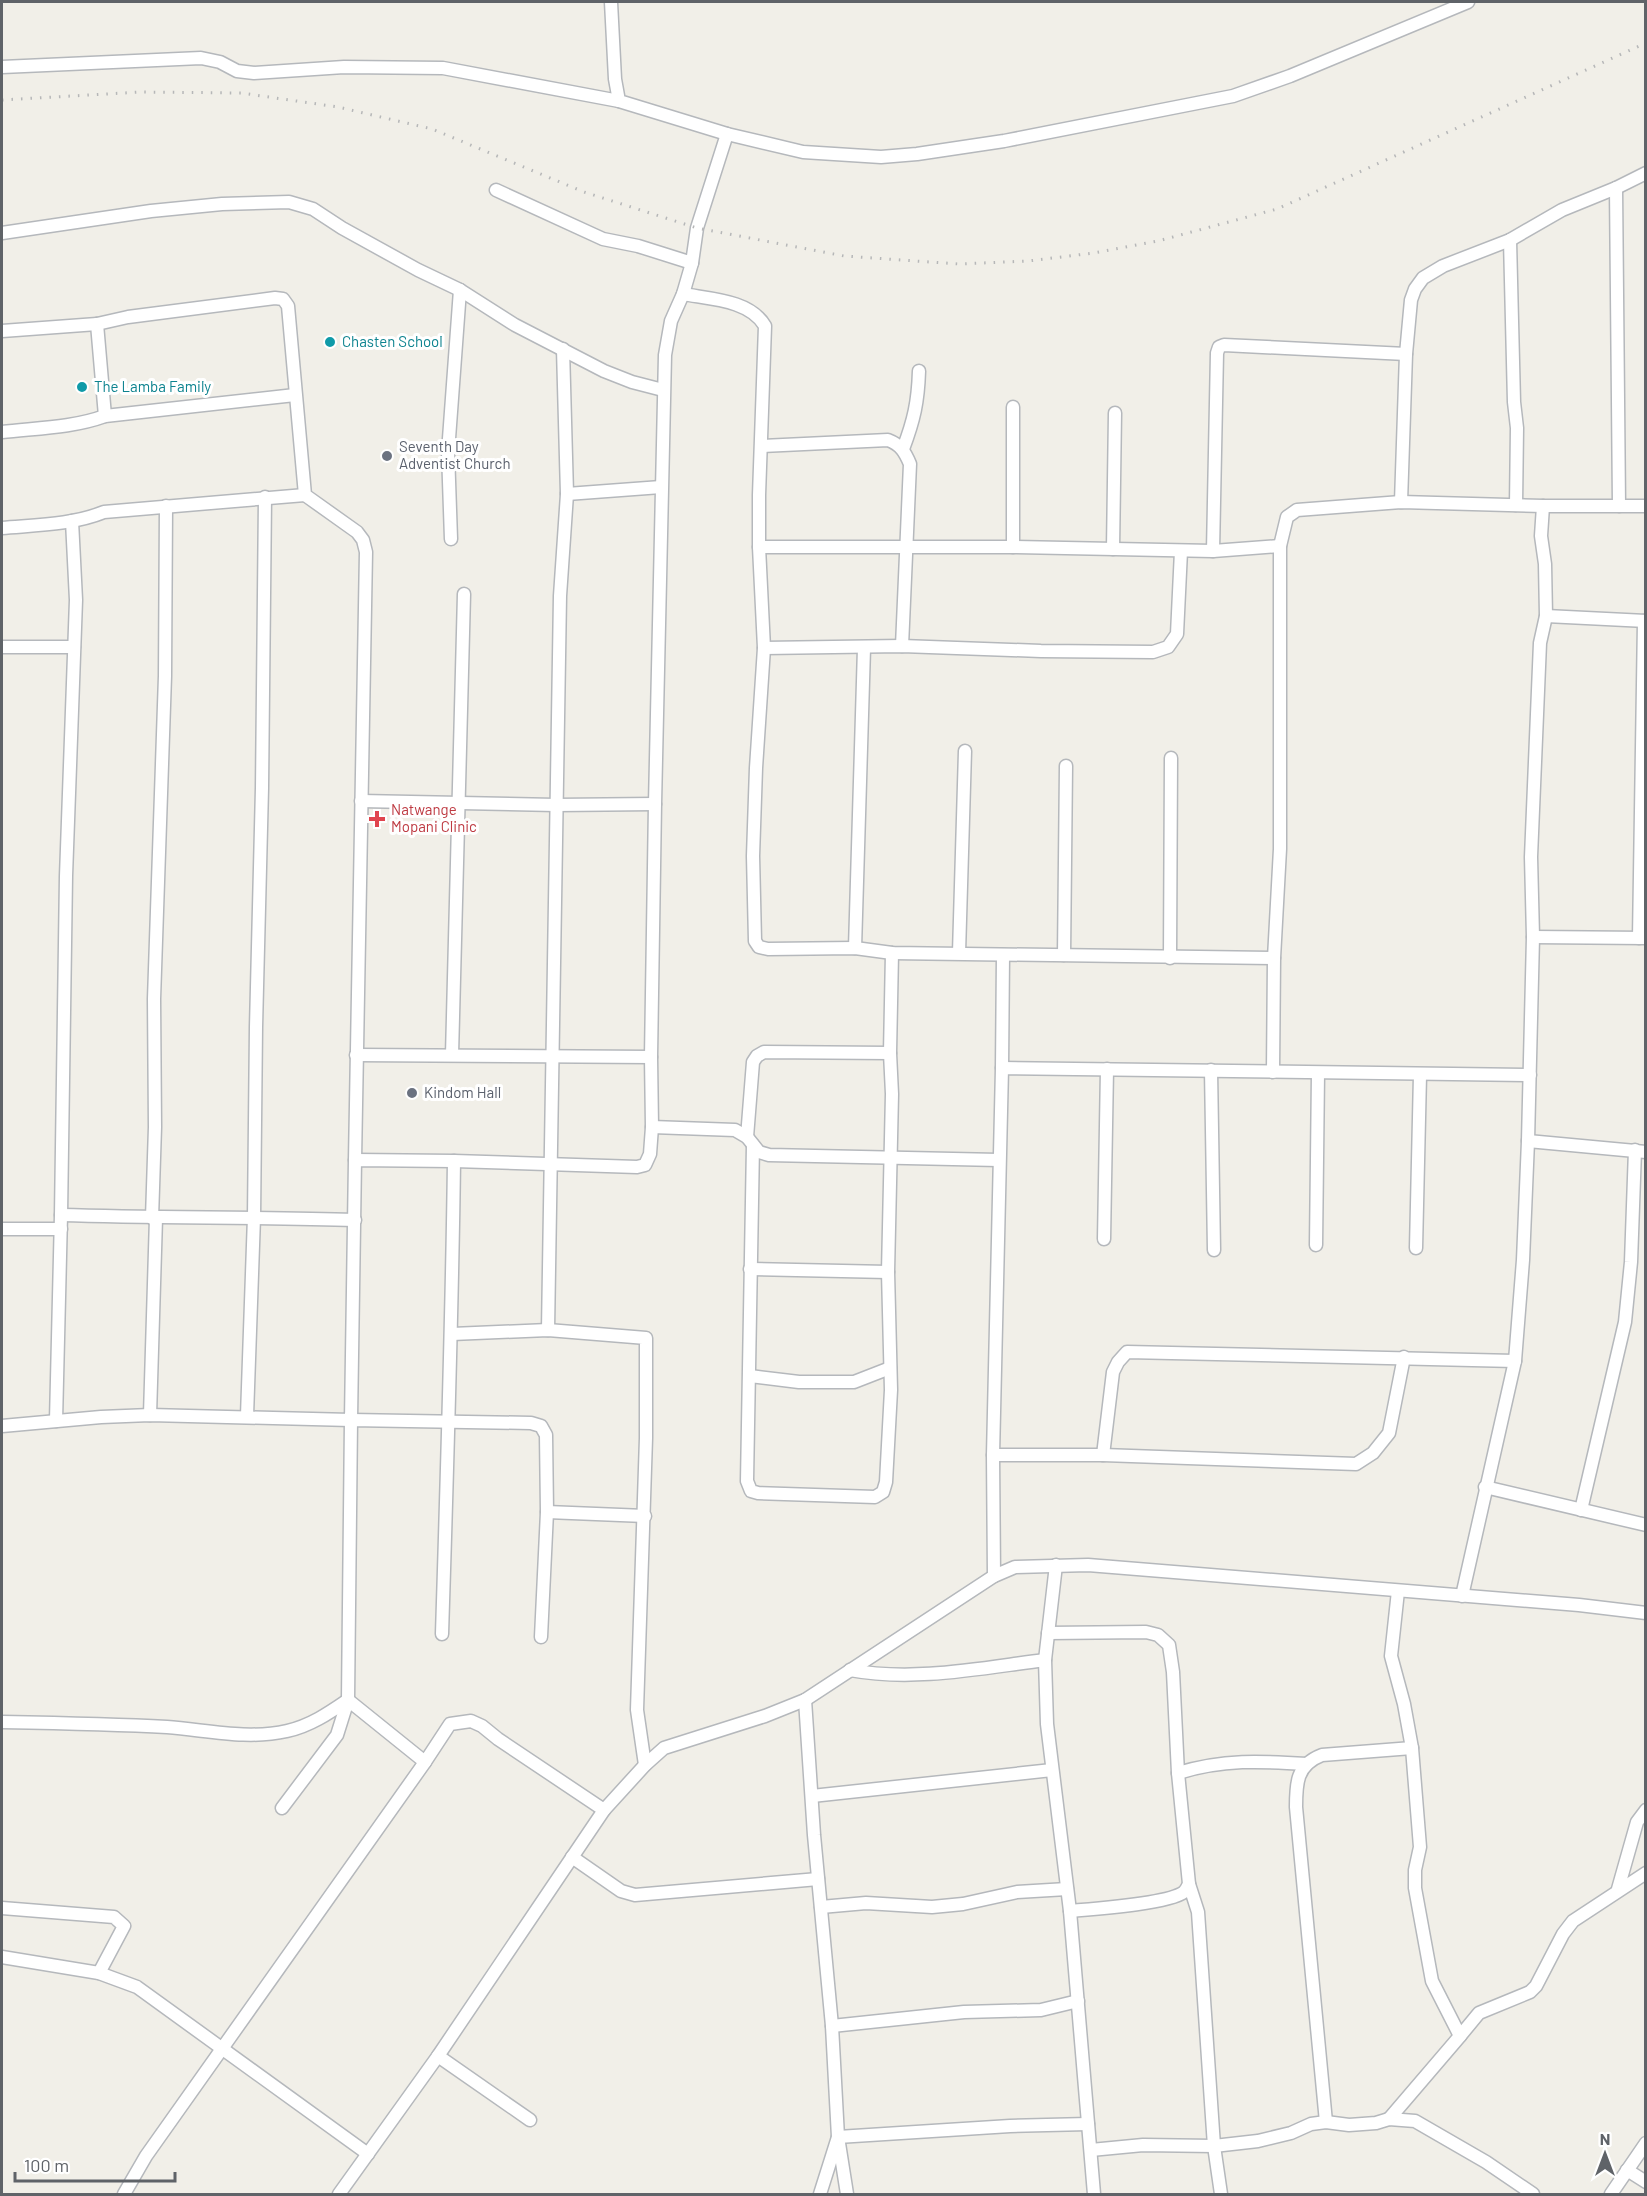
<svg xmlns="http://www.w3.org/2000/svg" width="1647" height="2196" font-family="Barlow,sans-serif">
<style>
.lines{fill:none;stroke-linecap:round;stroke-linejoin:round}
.minor-casing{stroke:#b5b8bc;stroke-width:15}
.minor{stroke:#fff;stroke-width:12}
.rail{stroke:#b6b7b8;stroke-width:3;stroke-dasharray:1.5 8;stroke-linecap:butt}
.culture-dot{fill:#0f9aa8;stroke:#fff;stroke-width:2}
.worship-dot{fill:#6b7280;stroke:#fff;stroke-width:2}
.health-dot{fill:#e0444e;stroke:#fff;stroke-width:2}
.labels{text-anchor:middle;stroke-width:6;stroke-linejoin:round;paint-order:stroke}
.culture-label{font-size:15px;fill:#0d838f;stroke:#fff;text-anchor:start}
.worship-label{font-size:15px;fill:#5b616d;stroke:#fff;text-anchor:start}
.health-label{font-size:15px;fill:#be3a42;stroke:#fff;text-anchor:start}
</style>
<rect width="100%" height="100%" fill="#f1efe8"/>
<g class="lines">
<defs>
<g id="minor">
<polyline points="611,2 615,79 619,101 727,134 803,152 881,157 917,154 1004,141 1233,96 1290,76 1468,2"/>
<polyline points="2,67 201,58 220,62 237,71 254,73 344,67 443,68 619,101"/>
<polyline points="1616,188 1619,506"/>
<polyline points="496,190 603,239 638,246 692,263"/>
<polyline points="2,233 151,211 222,204 289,202 313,209 342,228 418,270 460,290 515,325 604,371 632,382 663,390"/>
<polyline points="1510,240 1514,402 1517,428 1516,505"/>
<path d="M683,294C710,299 750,300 765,326L759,495V547L764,648L756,768L753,856L755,941L759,947L768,949L855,948L892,953L1274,958"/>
<polyline points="97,324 105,416"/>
<polyline points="2,331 97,324 128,317 275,298 283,299 288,306 305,495 357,532 363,540 366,552 355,1160"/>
<path d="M2,432C36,428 72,428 105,416L295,395"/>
<path d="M762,446L888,440C901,445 905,452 910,464L902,646"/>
<path d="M903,449C914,420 918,402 919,371"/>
<polyline points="567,494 661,487"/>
<polyline points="1401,502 1406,354 1411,300 1415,289 1423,278 1443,266 1510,240 1562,210 1616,188 1646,173"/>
<path d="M2,528C35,525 72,525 104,512L305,495"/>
<polyline points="451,539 448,452 460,290"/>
<polyline points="759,547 1013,547 1213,551 1280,546"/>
<polyline points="1013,547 1013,407"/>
<polyline points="1113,549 1115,413"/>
<polyline points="1213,551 1217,353 1219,347 1224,345 1406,354"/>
<polyline points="1546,616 1646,621"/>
<polyline points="2,647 74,647"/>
<polyline points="764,648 902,646 1041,651 1153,652 1168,647 1177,634 1181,551"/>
<polyline points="361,801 556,805 655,804"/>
<polyline points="1533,937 1646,938"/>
<polyline points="1639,938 1644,621"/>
<polyline points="855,948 864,648"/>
<polyline points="959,953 965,751"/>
<polyline points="1064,955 1066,766"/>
<polyline points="1170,958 1171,758"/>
<polyline points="356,1055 651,1057"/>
<polyline points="452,1055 464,594"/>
<polyline points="1002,1068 1003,955"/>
<polyline points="1211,1070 1214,1250"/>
<polyline points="1273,1072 1274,958 1280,849 1280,546 1287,517 1297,510 1401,502 1543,506 1646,506"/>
<polyline points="652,1127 735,1130 747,1137 759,1152 769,1155 999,1160"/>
<polyline points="747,1137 753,1062 757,1056 764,1052 890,1053"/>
<polyline points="1528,1141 1646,1152"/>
<polyline points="753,1145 747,1481 751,1491 758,1493 875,1497 883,1492 886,1482 891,1390 888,1272 892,1094 890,1053 892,953"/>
<path d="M61,1215C159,1218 257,1217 355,1220"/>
<polyline points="152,1218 155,1127 154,999 165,676 166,506"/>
<polyline points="2,1229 61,1229"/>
<polyline points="1104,1239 1107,1069"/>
<polyline points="1316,1245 1318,1073"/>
<polyline points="1416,1248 1420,1075"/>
<polyline points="750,1269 888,1272"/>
<polyline points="548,1330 560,596 567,494 563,349"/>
<polyline points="452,1334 548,1330 646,1338 646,1438 637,1710 645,1765"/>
<polyline points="750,1376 799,1382 854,1382 890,1368"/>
<polyline points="150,1415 156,1218"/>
<polyline points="247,1416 254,1217 256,1027 262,788 265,497"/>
<polyline points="56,1421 61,1215 66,876 76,600 72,521"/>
<polyline points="2,1426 101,1417 150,1415 351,1420 355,1160 454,1161 637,1167 645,1165 650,1154 652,1127 651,1057 655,804 665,355 671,321 683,294 692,263 697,228 727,134"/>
<polyline points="993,1455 1103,1455 1356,1464 1373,1453 1389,1433 1404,1357"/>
<polyline points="1103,1455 1113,1372 1118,1362 1127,1352 1515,1361"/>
<polyline points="1485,1487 1646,1525"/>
<polyline points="1581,1510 1625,1322 1631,1262 1635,1150"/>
<polyline points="547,1512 645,1516"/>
<polyline points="1056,1565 1045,1660 1047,1724 1070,1911 1094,2194"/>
<polyline points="994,1576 993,1455 1002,1068 1530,1075"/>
<polyline points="1462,1596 1515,1361 1523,1260 1528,1141 1533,937 1531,857 1540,643 1546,616 1545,564 1541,536 1543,506"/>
<path d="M1048,1633L1146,1632L1158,1635L1169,1645L1173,1672L1178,1773L1189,1884C1188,1886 1185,1891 1184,1892C1168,1904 1093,1909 1070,1911"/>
<path d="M442,1634C447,1476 452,1318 454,1161"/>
<path d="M850,1670C914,1682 981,1668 1045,1660"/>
<polyline points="348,1700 425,1762"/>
<polyline points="805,1700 814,1835 832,2026 838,2137 847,2194"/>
<path d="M2,1722C57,1723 112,1724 167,1727C207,1730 247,1740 287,1731C310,1726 329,1713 348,1700"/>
<path d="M1178,1773C1223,1759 1261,1761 1307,1764"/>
<polyline points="812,1796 1052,1770"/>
<polyline points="282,1808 337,1735 348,1700 351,1420 531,1423 541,1426 546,1435 547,1512 541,1637"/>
<polyline points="572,1857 621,1891 635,1895 818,1879"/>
<polyline points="1189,1884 1198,1912 1214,2146 1221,2194"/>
<polyline points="1618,1889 1637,1822 1646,1810"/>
<polyline points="821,1907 866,1903 932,1907 963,1904 1017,1892 1067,1889"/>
<polyline points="2,1908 114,1917 124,1926 99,1973"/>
<polyline points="2,1957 99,1973 137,1987 368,2154"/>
<polyline points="832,2026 964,2012 1041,2010 1078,2001"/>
<polyline points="1460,2036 1479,2013 1530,1992 1536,1986 1563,1934 1573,1921 1646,1873"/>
<polyline points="438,2056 530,2120"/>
<polyline points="1389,2119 1460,2036 1432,1981 1415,1888 1415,1870 1420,1847 1412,1748 1404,1704 1391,1656 1398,1591"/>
<path d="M1326,2122L1296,1807C1296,1784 1296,1765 1322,1755L1412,1748"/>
<polyline points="1091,2150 1143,2145 1214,2146 1258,2141 1291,2133 1311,2124 1326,2122 1349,2125 1376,2123 1389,2119 1415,2121 1486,2162 1533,2194"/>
<polyline points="1627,2170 1646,2182"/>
<polyline points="124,2194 146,2156 425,1762 450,1724 471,1721 482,1726 498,1739 604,1810"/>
<polyline points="339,2194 438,2056 604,1810 645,1765 664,1748 765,1716 805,1700 994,1576 1015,1567 1088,1565 1579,1605 1646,1613"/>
<polyline points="820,2194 838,2137 1010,2126 1088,2124"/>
<polyline points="1611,2194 1646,2143"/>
</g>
</defs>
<!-- minor casing -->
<use href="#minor" class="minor-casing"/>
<!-- minor -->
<use href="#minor" class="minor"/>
<!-- rail -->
<polyline class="rail" points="2,100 141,92 241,93 338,107 432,129 584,192 697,228 844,256 959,264 1028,261 1094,253 1158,241 1277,209 1646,43"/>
</g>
<!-- markers -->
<g class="culture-dot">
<circle cx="330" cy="342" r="6"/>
<circle cx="82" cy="387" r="6"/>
</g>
<g class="worship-dot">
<circle cx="387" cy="456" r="6"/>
<circle cx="412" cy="1093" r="6"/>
</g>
<path class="health-dot" d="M374 810h6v6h6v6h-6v6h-6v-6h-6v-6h6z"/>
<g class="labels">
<!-- culture labels -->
<g class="culture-label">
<text x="342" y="347">Chasten School</text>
<text x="94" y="392">The Lamba Family</text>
</g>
<!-- worship labels -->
<g class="worship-label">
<text x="399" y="452">Seventh Day<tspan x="399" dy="17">Adventist Church</tspan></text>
<text x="424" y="1098">Kindom Hall</text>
</g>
<!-- health labels -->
<g class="health-label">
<text x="391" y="815">Natwange<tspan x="391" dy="17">Mopani Clinic</tspan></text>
</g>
</g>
<!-- border -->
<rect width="1647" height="2196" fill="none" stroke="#5f6368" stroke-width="6"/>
<!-- north arrow -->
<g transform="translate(1605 2154)" stroke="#ffffff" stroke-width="4.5" paint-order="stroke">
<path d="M0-4.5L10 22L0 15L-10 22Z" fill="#5f6368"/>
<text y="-9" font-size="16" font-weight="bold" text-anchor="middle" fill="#5f6368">N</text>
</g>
<!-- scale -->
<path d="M15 2172v9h160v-9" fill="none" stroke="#5f6368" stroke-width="3"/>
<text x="24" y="2172" font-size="18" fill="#5f6368" stroke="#ffffff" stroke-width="4.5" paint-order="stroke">100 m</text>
</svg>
